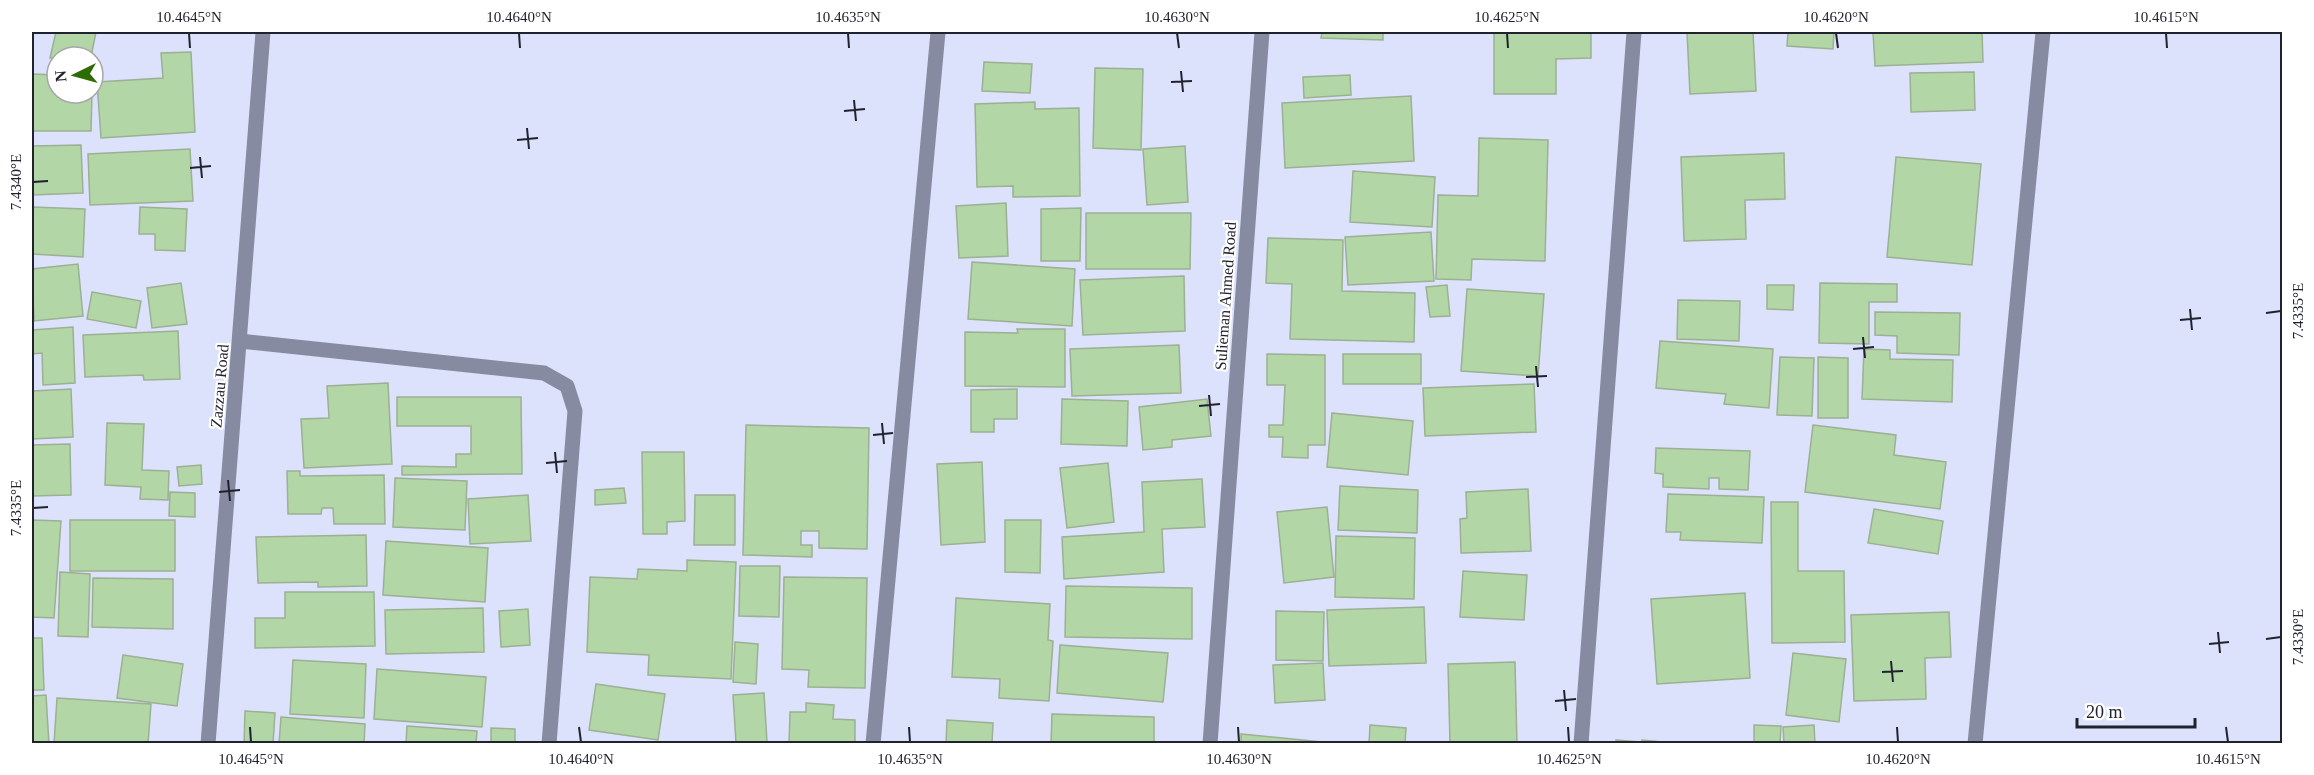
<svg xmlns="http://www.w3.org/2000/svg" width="2314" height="775" font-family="'Times New Roman',serif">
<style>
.building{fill:#b2d6a5;stroke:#9cb094;stroke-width:1.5}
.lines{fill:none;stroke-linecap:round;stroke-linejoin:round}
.minor{stroke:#878ba2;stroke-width:15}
.ticks{fill:none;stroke:#20222e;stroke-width:2}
.labels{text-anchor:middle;stroke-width:4.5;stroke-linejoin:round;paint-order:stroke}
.street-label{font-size:16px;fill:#20222e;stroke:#fff}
.neatline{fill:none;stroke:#20222e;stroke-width:2}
.ticks-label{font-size:15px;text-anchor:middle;fill:#20222e}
</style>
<rect width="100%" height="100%" fill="#dde2fc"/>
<!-- building -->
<g class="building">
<polygon points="56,32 96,32 91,57 50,58"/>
<polygon points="1322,32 1383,32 1383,40 1321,38"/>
<polygon points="1494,32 1591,32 1591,58 1556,59 1556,94 1494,94"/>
<polygon points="1687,32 1753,32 1756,91 1690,94"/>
<polygon points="1788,32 1834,32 1833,49 1787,46"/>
<polygon points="1873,32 1982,32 1983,62 1875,66"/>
<polygon points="191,52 195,132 101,138 97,82 163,78 161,53"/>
<polygon points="984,62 1032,64 1030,93 982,91"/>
<polygon points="1095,68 1143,69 1141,150 1093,148"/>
<polygon points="1974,72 1975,110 1911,112 1910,73"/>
<polygon points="32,74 57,75 57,93 92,93 91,131 32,131"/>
<polygon points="1350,75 1351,95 1304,98 1303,77"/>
<polygon points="1411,96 1414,161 1285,168 1282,103"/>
<polygon points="1035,102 1035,109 1079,108 1080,196 1013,197 1013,186 977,187 975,104"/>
<polygon points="1479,138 1548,140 1545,261 1472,259 1471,280 1436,279 1438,195 1478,196"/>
<polygon points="81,145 83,193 32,195 32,146"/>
<polygon points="1185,146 1188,202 1147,205 1143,149"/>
<polygon points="190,149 193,201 90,205 88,154"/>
<polygon points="1784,153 1785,199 1745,200 1746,239 1684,241 1681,157"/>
<polygon points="1896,157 1981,164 1972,265 1887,257"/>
<polygon points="1353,171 1435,177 1432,227 1350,222"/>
<polygon points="1006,203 1008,256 959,258 956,206"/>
<polygon points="32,207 85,209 83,257 32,254"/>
<polygon points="140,207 187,209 185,251 155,250 155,234 139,234"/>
<polygon points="1081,208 1080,261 1041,261 1041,209"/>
<polygon points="1086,213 1191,213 1190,269 1086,269"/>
<polygon points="1431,232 1434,281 1348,285 1345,237"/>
<polygon points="1268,238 1343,240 1342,291 1415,293 1414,342 1290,339 1292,284 1266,283"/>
<polygon points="972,262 1075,269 1072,326 968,319"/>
<polygon points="78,264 83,316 34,321 32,269"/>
<polygon points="1184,276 1185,331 1083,335 1080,280"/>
<polygon points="181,283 187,324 152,328 147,288"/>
<polygon points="1820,283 1897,284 1897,302 1869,302 1869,344 1819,343"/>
<polygon points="1447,285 1450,316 1430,317 1426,287"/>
<polygon points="1767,285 1794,285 1793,310 1767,309"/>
<polygon points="1467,289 1544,294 1538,376 1461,371"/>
<polygon points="92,292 141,301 136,328 87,319"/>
<polygon points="1678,300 1740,301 1739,341 1677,339"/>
<polygon points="1875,312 1960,313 1959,355 1897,353 1897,336 1875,335"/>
<polygon points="73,327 75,383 43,385 42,353 32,354 32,330"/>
<polygon points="1017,329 1065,329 1065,387 965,386 965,332 1018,333"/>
<polygon points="178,331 180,379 144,380 143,375 85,377 83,335"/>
<polygon points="1660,341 1773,349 1769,408 1724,404 1726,394 1656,388"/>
<polygon points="1179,345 1181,393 1072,396 1070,349"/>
<polygon points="1864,349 1890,350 1890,359 1953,360 1952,402 1862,399"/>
<polygon points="1267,354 1325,355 1325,445 1308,445 1308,458 1282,457 1283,437 1269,437 1269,425 1283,425 1285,385 1267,385"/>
<rect x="1343" y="354" width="78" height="30"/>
<polygon points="1780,357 1814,358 1812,416 1777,415"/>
<polygon points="1818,357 1848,358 1848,418 1818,418"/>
<polygon points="388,383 392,464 304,468 301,419 329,418 327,386"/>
<polygon points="1534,384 1536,432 1425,436 1423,388"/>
<polygon points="71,389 73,437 32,439 32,391"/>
<polygon points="1017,389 1017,419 994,419 994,432 971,432 971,390"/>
<polygon points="397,397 521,397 522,474 402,475 402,466 456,467 456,454 471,454 471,426 397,426"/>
<polygon points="1062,399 1128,401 1127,446 1061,444"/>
<polygon points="1207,399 1211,436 1172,440 1172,447 1143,450 1139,407"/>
<polygon points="1332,413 1413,421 1408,475 1327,467"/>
<polygon points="107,423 144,424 142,470 169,471 168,500 140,499 141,487 105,485"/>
<polygon points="746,425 869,428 867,549 819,548 819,531 801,531 801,545 812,545 812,557 743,555"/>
<polygon points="1813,425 1896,435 1894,455 1946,462 1940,509 1805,492"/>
<polygon points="70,444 71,495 32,496 32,445"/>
<polygon points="1656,448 1750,451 1748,490 1719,489 1719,478 1709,478 1709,489 1663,487 1663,474 1655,473"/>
<polygon points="642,452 684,452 685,521 667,522 667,534 643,534"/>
<polygon points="982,462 985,542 941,545 937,464"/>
<polygon points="1108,463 1114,522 1067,528 1060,468"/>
<polygon points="201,465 202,484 179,486 177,467"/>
<polygon points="287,471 300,471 300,476 384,475 385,524 334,524 333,508 322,508 321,514 288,514"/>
<polygon points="395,478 467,481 465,530 393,527"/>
<polygon points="1202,479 1205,527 1162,529 1164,572 1064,579 1062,537 1144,532 1142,482"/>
<polygon points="1340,486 1418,490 1417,533 1338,530"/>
<polygon points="624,488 626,503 595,505 595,490"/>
<polygon points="1528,489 1531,551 1461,553 1460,519 1467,518 1466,492"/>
<polygon points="170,492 195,493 195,517 169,516"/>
<polygon points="1668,494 1764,497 1762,543 1680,540 1681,532 1666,532"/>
<polygon points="528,495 531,541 470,544 468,499"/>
<polygon points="695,495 735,495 735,545 694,545"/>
<polygon points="1771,502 1798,502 1798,571 1844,571 1845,642 1772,643"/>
<polygon points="1327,507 1334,577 1284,583 1277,512"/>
<polygon points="1874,509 1943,521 1938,554 1868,543"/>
<polygon points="32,520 61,521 54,618 32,617"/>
<rect x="70" y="520" width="105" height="51"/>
<polygon points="1005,520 1041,520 1040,573 1005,572"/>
<polygon points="366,535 367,586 318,587 318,582 258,583 256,537"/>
<polygon points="1336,536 1415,538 1414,599 1335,597"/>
<polygon points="386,541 488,548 485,602 383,595"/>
<polygon points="687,560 736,562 731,679 648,675 649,655 587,652 590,577 637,579 638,569 687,571"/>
<polygon points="740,566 780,566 779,617 739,616"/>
<polygon points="1463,571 1527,575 1524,620 1460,617"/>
<polygon points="60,572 90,574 88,637 58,636"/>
<polygon points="784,577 867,578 865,688 808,687 809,670 782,669"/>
<polygon points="93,578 173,579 173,629 92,627"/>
<polygon points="1066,586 1192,588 1192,639 1065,637"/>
<polygon points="285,592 374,592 375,646 255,648 255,618 285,618"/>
<polygon points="1745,593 1750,678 1657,684 1651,599"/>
<polygon points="956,598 1050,604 1048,640 1053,641 1049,701 999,698 1000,679 952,677"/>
<polygon points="1424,607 1426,663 1329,666 1327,610"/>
<polygon points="483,608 484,652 386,654 385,610"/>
<polygon points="528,609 530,645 501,647 499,611"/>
<polygon points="1276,611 1324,612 1323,661 1276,660"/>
<polygon points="1949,612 1951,657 1925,658 1926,699 1854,701 1851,615"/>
<polygon points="32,638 42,638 44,690 32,690"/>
<polygon points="735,642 758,644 756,684 733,682"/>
<polygon points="1060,645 1168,653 1163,702 1057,693"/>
<polygon points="1793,653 1846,659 1839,722 1786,715"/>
<polygon points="123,655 183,664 177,706 117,698"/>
<polygon points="293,660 366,664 364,718 290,714"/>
<polygon points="1515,662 1517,744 1450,744 1448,664"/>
<polygon points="1323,663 1325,700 1275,703 1273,665"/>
<polygon points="377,669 486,677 482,727 374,719"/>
<polygon points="596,684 665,694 658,740 589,730"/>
<polygon points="764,693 767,742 736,743 733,695"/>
<polygon points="46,695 49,744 32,744 32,696"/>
<polygon points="57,698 151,704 148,744 54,744"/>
<polygon points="806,703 834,705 833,719 855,720 855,744 789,744 790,712 806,712"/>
<polygon points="245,711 275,713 273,744 244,744"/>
<polygon points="1052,714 1154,717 1154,744 1051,744"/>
<polygon points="281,717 365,724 364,744 279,744"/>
<polygon points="947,720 993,723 992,744 946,744"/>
<polygon points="1370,725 1406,728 1405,744 1369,744"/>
<polygon points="1754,725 1781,726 1780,744 1754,744"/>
<polygon points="1814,725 1815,744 1784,744 1783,727"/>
<polygon points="407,726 477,731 476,744 406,744"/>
<polygon points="491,728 515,729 515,744 491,744"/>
<polygon points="1241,734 1342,744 1241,744"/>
<polygon points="1616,740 1641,742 1642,740 1685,744 1616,744"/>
<polygon points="623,742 688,744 623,744"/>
</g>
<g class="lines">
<!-- minor -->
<g class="minor">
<polyline points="240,341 544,373 567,386 575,411 549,744"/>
<polyline points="208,744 263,32"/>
<polyline points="873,744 938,32"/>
<polyline points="1210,744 1262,32"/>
<polyline points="1581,744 1634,32"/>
<polyline points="1975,744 2043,32"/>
</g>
</g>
<!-- ticks -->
<path class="ticks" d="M189,33L190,48M519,33L520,48M848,33L849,48M1177,33L1179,48M1507,33L1508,48M1836,33L1838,48M2166,33L2167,48M1181,71L1183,92M1171,82L1192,81M854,100L856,121M844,111L865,109M527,128L529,149M517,140L538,138M200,157L202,178M190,168L211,166M33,182L48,181M2190,309L2192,330M2266,313L2281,311M2180,320L2201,318M1863,337L1865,358M1853,349L1874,347M1536,366L1538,387M1526,377L1547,376M1209,395L1211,416M1199,406L1220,404M882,423L884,444M873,435L893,433M555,452L557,473M546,463L567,461M228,480L230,501M219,492L240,490M33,508L48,507M2218,632L2220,653M2266,639L2281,637M2209,644L2229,642M1891,661L1893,682M1882,672L1903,671M1564,690L1566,711M1555,701L1576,699M250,727L251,742M579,727L581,742M909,727L910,742M1238,727L1239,742M1568,727L1569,742M1897,727L1898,742M2226,727L2228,742"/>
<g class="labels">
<!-- street labels -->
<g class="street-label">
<text transform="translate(1225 296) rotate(-86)" y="6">Sulieman Ahmed Road</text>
<text transform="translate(219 386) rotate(-85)" y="6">Zazzau Road</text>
</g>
</g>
<!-- border -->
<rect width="2314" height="775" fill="none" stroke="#ffffff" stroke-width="66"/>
<!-- north arrow -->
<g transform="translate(75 75) rotate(265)"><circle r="28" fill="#ffffff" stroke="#a6a7ab" stroke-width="1.5"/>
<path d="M0-4.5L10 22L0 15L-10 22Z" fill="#2c6c00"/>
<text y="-9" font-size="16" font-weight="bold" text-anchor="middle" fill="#20222e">N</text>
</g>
<!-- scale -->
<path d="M2077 718v9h118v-9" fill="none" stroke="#20222e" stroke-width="3"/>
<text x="2086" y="718" font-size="18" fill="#20222e" stroke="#ffffff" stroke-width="4.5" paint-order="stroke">20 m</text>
<rect x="33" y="33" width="2248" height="709" class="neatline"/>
<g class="ticks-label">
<text x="189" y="22">10.4645°N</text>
<text x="519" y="22">10.4640°N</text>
<text x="848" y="22">10.4635°N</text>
<text x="1177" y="22">10.4630°N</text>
<text x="1507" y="22">10.4625°N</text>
<text x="1836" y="22">10.4620°N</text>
<text x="2166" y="22">10.4615°N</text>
<text transform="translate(16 182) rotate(-90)" y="5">7.4340°E</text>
<text transform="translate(2298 311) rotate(-90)" y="5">7.4335°E</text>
<text transform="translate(16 508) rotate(-90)" y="5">7.4335°E</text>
<text transform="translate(2298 637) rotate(-90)" y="5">7.4330°E</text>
<text x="251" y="764">10.4645°N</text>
<text x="581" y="764">10.4640°N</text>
<text x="910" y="764">10.4635°N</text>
<text x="1239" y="764">10.4630°N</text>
<text x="1569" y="764">10.4625°N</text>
<text x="1898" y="764">10.4620°N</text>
<text x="2228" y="764">10.4615°N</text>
</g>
</svg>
